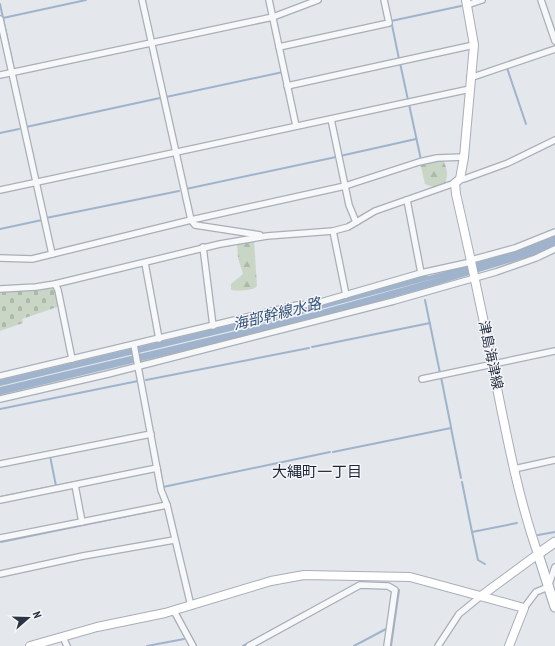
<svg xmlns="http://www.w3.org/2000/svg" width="555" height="646" font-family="'PT Sans Narrow','Noto Sans JP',sans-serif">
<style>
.forest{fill:url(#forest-firs)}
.cemetery{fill:url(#cemetery-stones)}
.water{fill:#9fb4cc}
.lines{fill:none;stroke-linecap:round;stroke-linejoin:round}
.stream{stroke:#9fb4cc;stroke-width:2}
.street-casing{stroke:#a9aeb7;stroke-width:8}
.secondary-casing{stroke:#a9aeb7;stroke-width:10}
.primary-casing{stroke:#a3abb8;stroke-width:11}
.street{stroke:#f7f8fa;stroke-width:5.5}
.secondary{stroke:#fff;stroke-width:8}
.primary{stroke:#fff;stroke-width:9}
.labels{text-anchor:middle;stroke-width:3;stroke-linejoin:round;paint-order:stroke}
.street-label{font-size:14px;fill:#2b3445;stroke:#f4f6f9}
.water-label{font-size:15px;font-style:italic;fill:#34527a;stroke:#f4f6f9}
.neighbourhood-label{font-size:15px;fill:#1d2536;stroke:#f4f6f9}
</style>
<defs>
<pattern id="forest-firs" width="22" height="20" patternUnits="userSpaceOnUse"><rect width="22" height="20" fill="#c9d6c5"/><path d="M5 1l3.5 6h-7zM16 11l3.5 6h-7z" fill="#adb8ab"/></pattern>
<pattern id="cemetery-stones" width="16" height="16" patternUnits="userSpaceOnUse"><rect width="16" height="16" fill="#c9d6c5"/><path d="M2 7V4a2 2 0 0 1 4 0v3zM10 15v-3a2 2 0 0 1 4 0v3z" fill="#adb8ab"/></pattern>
</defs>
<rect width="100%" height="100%" fill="#e4e7ec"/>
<!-- forest -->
<g class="forest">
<path d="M443,160C447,168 449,176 444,185L435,188L425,184L420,163Z"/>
<path d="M254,240L257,286C253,291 238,291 231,290V284L243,274L238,258L237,243Z"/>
</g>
<!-- cemetery -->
<polygon class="cemetery" points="54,287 56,289 60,306 22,319 23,323 0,331 0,290"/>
<!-- water -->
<path class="water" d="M555,233V238L539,246L555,238V245L538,254L430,287L308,321L0,395V387L307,314L444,276L306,313L0,386V380L305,307L312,308L423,276H429C473,264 513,252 555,233Z"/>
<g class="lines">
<!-- stream -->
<g class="stream">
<polyline points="0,4 14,70"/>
<polyline points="3,18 86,0"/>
<polyline points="391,21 461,6"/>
<polyline points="392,25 399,59"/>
<polyline points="400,63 408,100"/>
<polyline points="510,67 507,68 526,124"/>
<polyline points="166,97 283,72"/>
<polyline points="409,104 421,160"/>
<polyline points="26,127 160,98"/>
<polyline points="0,133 19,129"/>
<polyline points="340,156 416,139"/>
<polyline points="186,189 336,157"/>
<polyline points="46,218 179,191"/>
<polyline points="0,229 42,220"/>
<polyline points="425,300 440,373"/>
<polyline points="312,347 430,323"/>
<polyline points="441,377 451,427"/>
<polyline points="146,380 309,348"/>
<polyline points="0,409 138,381"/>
<polyline points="333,452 451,428 461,478"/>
<polyline points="50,456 56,486"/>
<polyline points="160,468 163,487 330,452"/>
<polyline points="462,482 472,532 517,523"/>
<polyline points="0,497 154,466"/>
<polyline points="472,532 478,560 485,564"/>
<polyline points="538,535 555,532"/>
<polyline points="1,542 161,509"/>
<polyline points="147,646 184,639"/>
<polyline points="243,646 305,612"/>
<polyline points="354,646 386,629"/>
<polyline points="391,646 399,590"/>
</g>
<defs>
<g id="street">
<polyline points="142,0 191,220 195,225 260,235"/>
<polyline points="269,0 296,126"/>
<polyline points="541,0 555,41"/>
<polyline points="467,5 482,0"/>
<polyline points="0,19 52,254"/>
<polyline points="279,47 389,23 384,0"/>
<polyline points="0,75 273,17 318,0"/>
<polyline points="470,78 555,49"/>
<polyline points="287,86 474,45"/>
<polyline points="331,119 349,205 356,222"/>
<polyline points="460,179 464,179 508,163 555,140"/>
<polyline points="0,190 470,89"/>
<polyline points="407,200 421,273"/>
<polyline points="333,231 346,295"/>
<polyline points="203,247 213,326"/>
<polyline points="0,258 32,259 191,220 345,186 419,162 437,158 464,157"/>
<polyline points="471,260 515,248 555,232"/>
<polyline points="145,263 159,339"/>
<polyline points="55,284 58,290 72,359"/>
<polyline points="0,289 36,287 55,284 220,244 267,236 333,231 348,227 375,211 455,183"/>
<polyline points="134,345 161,490 167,505 191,606"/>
<polyline points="0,376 297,305 314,304 421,273 471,262"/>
<polyline points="422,379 555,351"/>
<polyline points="0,399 108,374 394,301 496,272 536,258 555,249"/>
<polyline points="0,464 151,434"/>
<polyline points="514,469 555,460"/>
<polyline points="75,485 82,522"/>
<polyline points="0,500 157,468"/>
<polyline points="0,538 167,505"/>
<polyline points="0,574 83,556 174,540"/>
<polyline points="524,608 536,592 548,587 555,567"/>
<polyline points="174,611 193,646"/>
<polyline points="63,637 67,646"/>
<polyline points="249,646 360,585 388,586 395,590 387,646"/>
<polyline points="438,646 459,614 481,596"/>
</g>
<g id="secondary">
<path d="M466,0L474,45L464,157L460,179L455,183L456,194C470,255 483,316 495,378C507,437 518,497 538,554L481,596"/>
<polyline points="30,646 97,627 165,613 271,581 304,575 410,577 524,608 509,646"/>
</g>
<polyline id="primary" points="555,542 538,554 555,607"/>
</defs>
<!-- street casing -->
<use href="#street" class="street-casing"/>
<!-- secondary casing -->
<use href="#secondary" class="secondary-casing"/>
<!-- primary casing -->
<use href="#primary" class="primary-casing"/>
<!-- street -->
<use href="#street" class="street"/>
<!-- secondary -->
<use href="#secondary" class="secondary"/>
<!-- primary -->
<use href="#primary" class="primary"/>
</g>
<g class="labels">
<!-- street labels -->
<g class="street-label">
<text transform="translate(491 355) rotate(78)" y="5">津島海津線</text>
</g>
<!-- water labels -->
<g class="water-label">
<text transform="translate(277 314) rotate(-14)" y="5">海部幹線水路</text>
</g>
<!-- neighbourhood labels -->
<g class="neighbourhood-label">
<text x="317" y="477">大縄町一丁目</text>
</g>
</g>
<!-- north arrow -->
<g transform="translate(28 618) rotate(70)" stroke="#f4f6f9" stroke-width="3" paint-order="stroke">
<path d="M0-3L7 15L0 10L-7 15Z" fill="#2b3445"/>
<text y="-6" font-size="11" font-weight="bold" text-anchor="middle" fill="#2b3445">N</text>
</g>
</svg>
